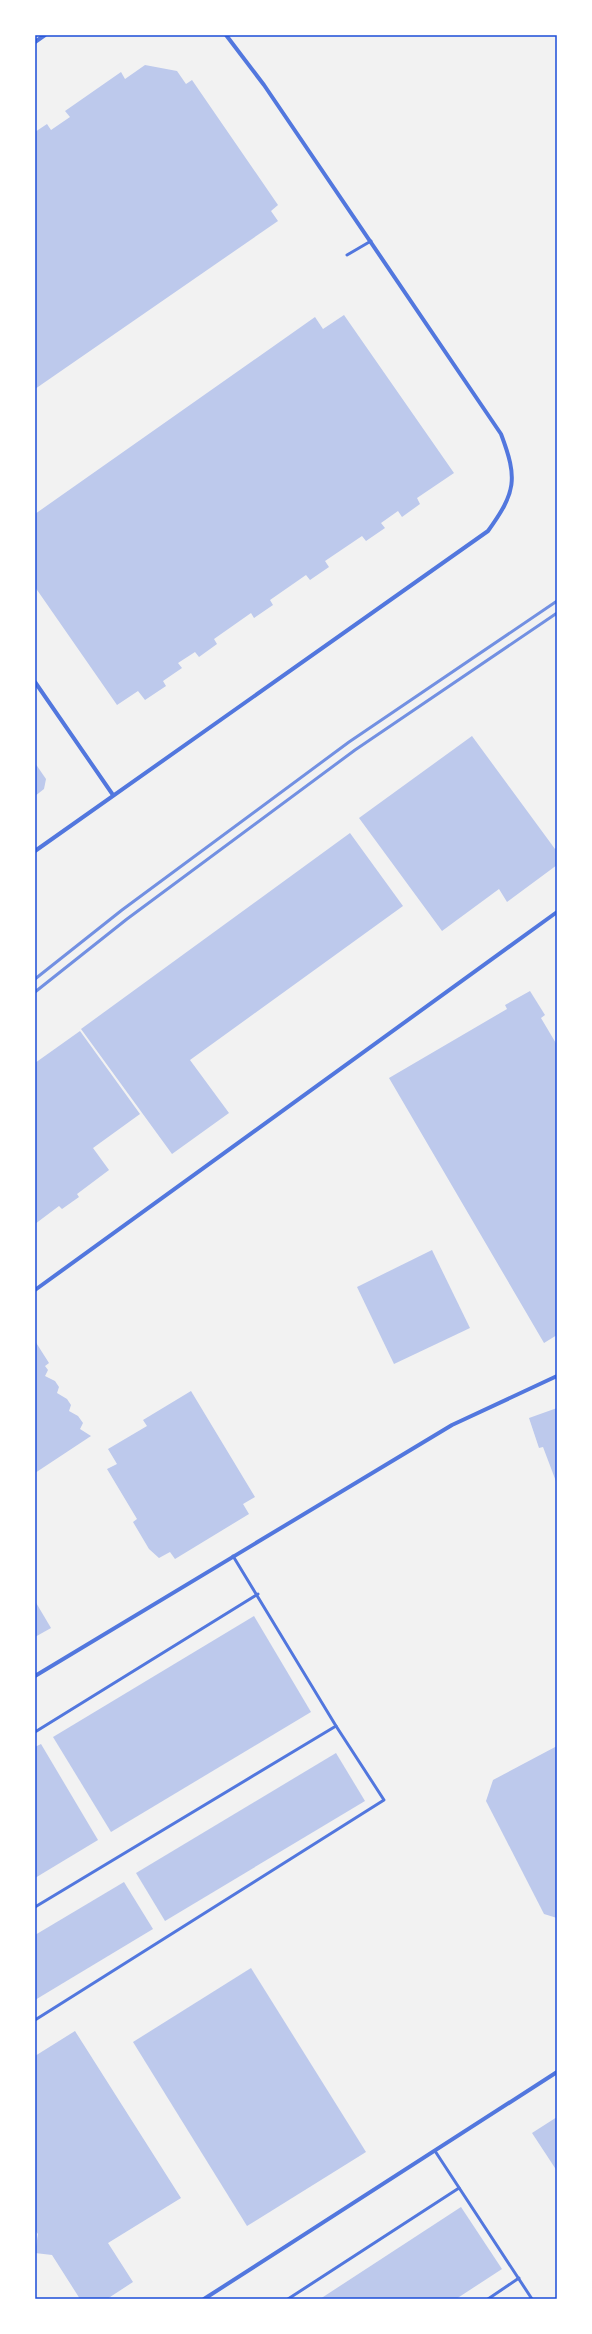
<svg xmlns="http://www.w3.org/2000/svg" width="592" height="2334" font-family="'Times New Roman',serif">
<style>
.building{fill:#bdc9ec}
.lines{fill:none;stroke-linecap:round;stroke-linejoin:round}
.service{stroke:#5277de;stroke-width:3}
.minor{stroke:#5277de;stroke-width:4}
.rail{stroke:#7290e2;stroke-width:3}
.neatline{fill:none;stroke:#1d4ed8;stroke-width:1.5}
</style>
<rect width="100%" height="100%" fill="#f2f2f2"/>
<!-- building -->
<g class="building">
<polygon points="145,65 177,71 186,84 192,80 278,205 271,211 278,221 35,389 35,132 47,124 51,130 70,117 65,111 121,72 125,79"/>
<polygon points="344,315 454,473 417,498 420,504 402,517 398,511 381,523 385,528 366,541 362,536 325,561 329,567 310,580 306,575 270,600 273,605 254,618 251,613 214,639 217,644 199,657 195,652 178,663 182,668 163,681 166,686 145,700 138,691 117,705 35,587 35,514 315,317 323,329"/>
<polygon points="472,736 555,849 557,847 557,865 507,902 499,889 442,931 359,818"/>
<polygon points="35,763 46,779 44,789 35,796"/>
<polygon points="350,833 403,906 190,1060 229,1113 172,1154 81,1029"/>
<polygon points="530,991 545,1015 541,1018 557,1045 557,1335 544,1343 389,1078 507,1009 505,1005"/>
<polygon points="80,1031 140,1114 93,1148 109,1170 77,1194 79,1197 62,1209 59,1206 35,1224 35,1063"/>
<polygon points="432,1250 470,1328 394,1364 357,1287"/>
<polygon points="35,1341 49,1363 45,1366 48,1370 45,1376 55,1381 59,1387 57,1393 67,1399 71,1405 69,1411 78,1416 83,1423 80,1429 91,1436 35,1473"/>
<polygon points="191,1391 255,1497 243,1504 249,1514 175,1559 170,1552 159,1558 149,1549 133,1522 137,1519 107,1469 117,1464 108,1449 147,1426 143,1420"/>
<polygon points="557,1408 557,1484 543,1447 539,1448 529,1418"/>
<polygon points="35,1601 51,1628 35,1637"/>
<polygon points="254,1616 311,1712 111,1832 53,1737"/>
<polygon points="41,1744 98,1840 35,1878 35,1747"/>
<polygon points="557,1746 557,1918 544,1914 486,1801 493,1780"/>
<polygon points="336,1753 365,1801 165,1921 136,1873"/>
<polygon points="124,1882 153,1929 35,2000 35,1935"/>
<polygon points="251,1968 366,2152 247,2226 133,2042"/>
<polygon points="75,2031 181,2198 108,2243 133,2282 107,2299 80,2299 52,2255 35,2253 38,2234 35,2230 35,2056"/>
<polygon points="557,2117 557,2171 532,2133"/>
<polygon points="461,2207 502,2269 456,2299 320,2299"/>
</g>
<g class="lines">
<!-- service -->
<g class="service">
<polyline points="347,255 371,241"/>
<polyline points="35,1732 258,1594"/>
<polyline points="35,1907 336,1726 233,1556"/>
<polyline points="35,2020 384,1800 336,1726"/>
<polyline points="435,2151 532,2299"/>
<polyline points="288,2299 459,2188"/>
<polyline points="488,2299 519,2278"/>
</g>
<!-- minor -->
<g class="minor">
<polyline points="35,42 45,35"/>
<polyline points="35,682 113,795"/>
<path d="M35,851L488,531C516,492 518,479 501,434L264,85L226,35"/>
<polyline points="35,1290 557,912"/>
<polyline points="35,1676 452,1425 557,1376"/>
<polyline points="204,2299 557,2072"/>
</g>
<!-- rail -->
<g class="rail">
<polyline points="35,979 122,910 349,742 557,601"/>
<polyline points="35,992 127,919 355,750 557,613"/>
</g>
</g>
<!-- border -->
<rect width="592" height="2334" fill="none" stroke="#ffffff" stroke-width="72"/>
<rect x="36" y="36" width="520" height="2262" class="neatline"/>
</svg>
